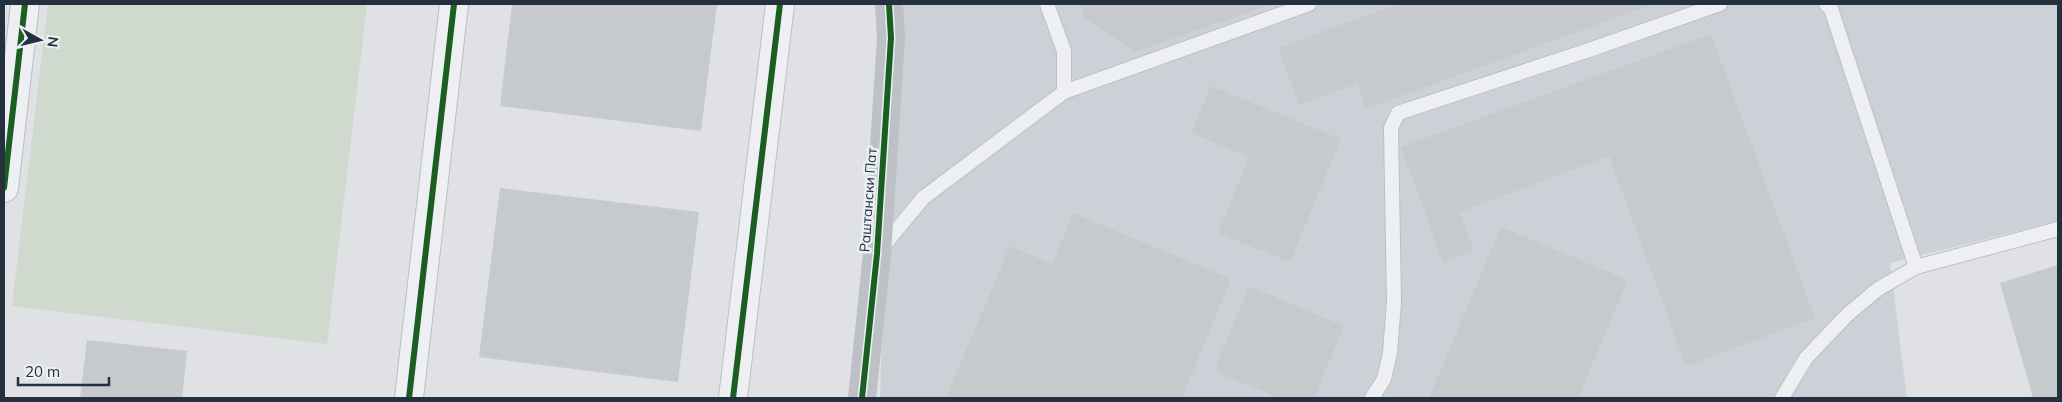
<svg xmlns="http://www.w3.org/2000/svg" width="2062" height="402" font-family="Mulish,sans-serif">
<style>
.built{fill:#ccd1d8}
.green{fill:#d0d9ce}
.building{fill:#c7cacd}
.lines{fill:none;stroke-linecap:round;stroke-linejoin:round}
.lane-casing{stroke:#bdbfc2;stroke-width:16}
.street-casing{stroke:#bdbfc2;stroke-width:30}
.lane{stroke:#eeeff2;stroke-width:14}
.street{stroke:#eeeff2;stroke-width:28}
.secondary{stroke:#bdc0c5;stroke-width:28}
.cycleway-casing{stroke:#ebf0f5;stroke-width:9}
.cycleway{stroke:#1b5e20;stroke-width:6}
.labels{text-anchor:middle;stroke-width:5;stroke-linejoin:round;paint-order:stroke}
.street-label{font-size:14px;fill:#25303f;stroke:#ebf0f5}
</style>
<rect width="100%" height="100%" fill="#dfe1e4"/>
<!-- built -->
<polygon class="built" points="889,4 2058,4 2058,221 1890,263 1907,398 880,398 891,38"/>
<!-- green -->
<polygon class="green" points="48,4 367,4 327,344 12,306"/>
<!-- building -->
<g class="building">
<polygon points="512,4 717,4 701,131 500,106"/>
<polygon points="1080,4 1272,4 1135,52 1085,18"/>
<polygon points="1398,4 1653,4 1366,109 1357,84 1299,105 1278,48"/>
<polygon points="1711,34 1815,318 1686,366 1609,156 1460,212 1474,251 1443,262 1401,147"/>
<polygon points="1211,86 1341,139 1290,262 1218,233 1249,157 1191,133"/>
<polygon points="500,188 699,212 678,382 479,357"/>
<polygon points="1073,213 1231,279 1182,398 946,398 1010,246 1052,264"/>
<polygon points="1501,227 1628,280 1578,398 1429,398"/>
<polygon points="2058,265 2058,398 2033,398 2000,283"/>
<polygon points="1249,286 1344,326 1314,398 1279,398 1214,371"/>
<polygon points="87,340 187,351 182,398 80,398"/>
</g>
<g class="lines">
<defs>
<g id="lane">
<polyline points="1047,4 1064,51 1064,92"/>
<polyline points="1826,4 1831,9 1916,267"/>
<polyline points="880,250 923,198 1064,92 1309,4"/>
<polyline points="1372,398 1384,379 1390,353 1394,302 1391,128 1398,113 1592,49 1720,4"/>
<polyline points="1782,398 1806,358 1847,315 1878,289 1916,267 2058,229"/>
</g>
<g id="street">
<polyline points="4,188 25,4"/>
<polyline points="409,398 454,4"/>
<polyline points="733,398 780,4"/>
</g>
</defs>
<!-- lane casing -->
<use href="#lane" class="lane-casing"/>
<!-- street casing -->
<use href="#street" class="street-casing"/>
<!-- lane -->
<use href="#lane" class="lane"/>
<!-- street -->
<use href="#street" class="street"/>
<!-- secondary -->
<polyline class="secondary" points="862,398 877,254 891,38 889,4"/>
<defs>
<g id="cycleway">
<polyline points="4,188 25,4"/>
<polyline points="409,398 454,4"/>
<polyline points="733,398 780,4"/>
<polyline points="862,398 877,254 891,38 889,4"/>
</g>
</defs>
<!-- cycleway casing -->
<use href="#cycleway" class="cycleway-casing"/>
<!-- cycleway -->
<use href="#cycleway" class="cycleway"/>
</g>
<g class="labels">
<!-- street labels -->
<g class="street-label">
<text transform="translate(868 200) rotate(-86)" y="5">Раштански Пат</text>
</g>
</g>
<!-- border -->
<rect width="2062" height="402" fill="none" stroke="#25303f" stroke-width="10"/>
<!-- north arrow -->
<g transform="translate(40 40) rotate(98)" stroke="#ebf0f5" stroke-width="4" paint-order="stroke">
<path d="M0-4L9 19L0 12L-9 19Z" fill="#25303f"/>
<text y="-8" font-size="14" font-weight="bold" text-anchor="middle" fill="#25303f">N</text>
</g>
<!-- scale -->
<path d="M18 377v8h91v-8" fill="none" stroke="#25303f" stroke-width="2.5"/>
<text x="25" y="377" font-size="15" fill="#25303f" stroke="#ebf0f5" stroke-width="4" paint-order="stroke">20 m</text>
</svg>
